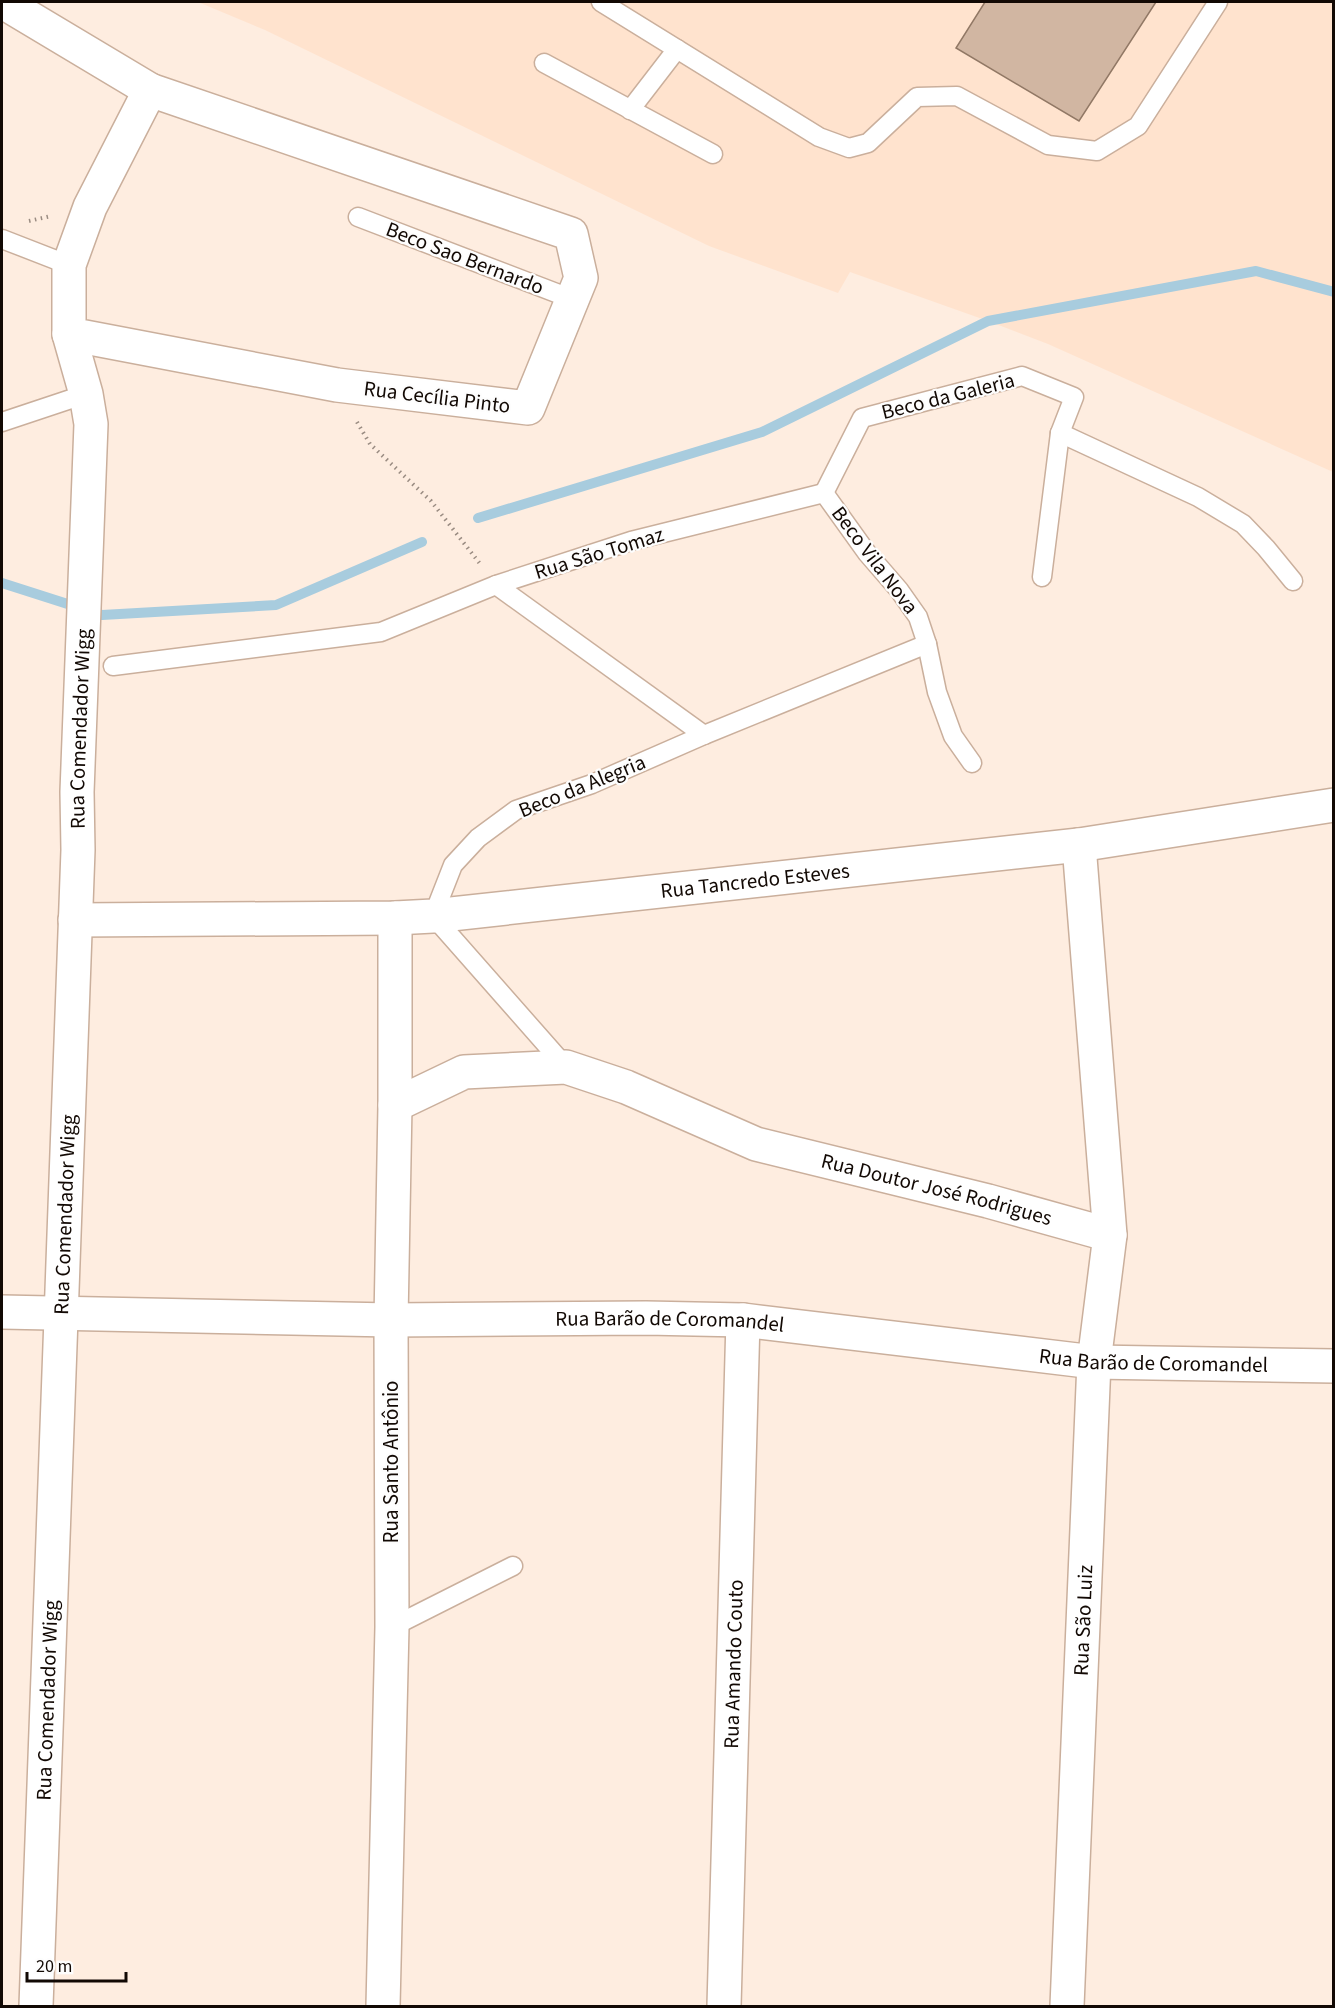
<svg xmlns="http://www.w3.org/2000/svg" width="1335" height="2008" font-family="'Source Sans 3',sans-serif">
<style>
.built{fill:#ffe3ce}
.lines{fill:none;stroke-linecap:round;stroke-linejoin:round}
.stream{stroke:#a8ccde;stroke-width:10}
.building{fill:#d1b6a2;stroke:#917865;stroke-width:1.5}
.lane-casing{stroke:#caaf9c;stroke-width:21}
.street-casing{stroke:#caaf9c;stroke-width:36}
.path{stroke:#9a8c82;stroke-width:4;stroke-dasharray:1.5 4.5;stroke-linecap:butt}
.lane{stroke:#fff;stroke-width:18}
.street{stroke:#fff;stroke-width:33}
.labels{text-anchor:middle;stroke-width:4.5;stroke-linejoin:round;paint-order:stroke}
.street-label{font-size:21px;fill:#120904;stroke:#fdfdfd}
</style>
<rect width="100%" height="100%" fill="#feede0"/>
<!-- built -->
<polygon class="built" points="198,2 1333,2 1333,472 1048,344 988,321 850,272 838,293 709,246 265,30"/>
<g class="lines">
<!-- stream -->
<g class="stream">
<polyline points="478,518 762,432 988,321 1256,271 1334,292"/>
<polyline points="2,583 102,615 276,605 422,542"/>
</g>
</g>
<!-- building -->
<polygon class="building" points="985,2 1156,2 1079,121 956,48"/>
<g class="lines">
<defs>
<g id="lane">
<polyline points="601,2 819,137 849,148 868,143 917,97 957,96 1048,145 1097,151 1138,126 1218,2"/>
<polyline points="544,63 713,154"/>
<polyline points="630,110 677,49"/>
<polyline points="358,217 572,299"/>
<polyline points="2,239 69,265"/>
<polyline points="2,422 86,394"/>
<polyline points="1060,433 1198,497 1243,524 1266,548 1293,581"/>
<polyline points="824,493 862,418 1022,376 1074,397 1060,433 1042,577"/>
<polyline points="824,493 867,553 899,590 918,617 927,644 937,692 953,736 972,763"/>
<polyline points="496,585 704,735"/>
<polyline points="113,666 381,632 496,585 631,541 824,493"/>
<polyline points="566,1067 433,916 453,865 478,838 516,810 592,784 704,735 927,644"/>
<polyline points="392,1627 513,1566"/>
</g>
<g id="street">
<polyline points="3,2 150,90"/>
<polygon points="150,90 571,234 581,278 528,408 337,385 69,334 69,265 90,207"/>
<path id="s1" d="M75,920L395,918L433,916L1079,845L1334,805"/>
<path id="s2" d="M395,1105L464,1072L566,1067L626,1087L756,1144L988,1201L1110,1235"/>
<path id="s3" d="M2,1312L391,1320L646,1318L743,1320L1094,1362L1334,1366"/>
<path id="s4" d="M36,2006L78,850L77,792L91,424L86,394L69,334"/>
<polyline points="383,2006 392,1627 391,1320 395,1105 395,918"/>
<path id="s5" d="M724,2006L743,1320"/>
<path id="s6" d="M1067,2006L1094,1362L1110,1235L1079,845"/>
</g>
</defs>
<!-- lane casing -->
<use href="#lane" class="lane-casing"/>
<!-- street casing -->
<use href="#street" class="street-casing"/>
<!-- path -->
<g class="path">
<polyline points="29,221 51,216"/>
<polyline points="357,422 370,444 431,501 481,565"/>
</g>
<!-- lane -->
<use href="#lane" class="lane"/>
<!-- street -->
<use href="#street" class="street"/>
</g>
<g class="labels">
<!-- street labels -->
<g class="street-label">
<text transform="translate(465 258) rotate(21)" y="7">Beco Sao Bernardo</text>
<text transform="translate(948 396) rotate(-14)" y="7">Beco da Galeria</text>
<text transform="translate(437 397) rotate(7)" y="7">Rua Cecília Pinto</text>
<text transform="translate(599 553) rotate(-17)" y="7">Rua São Tomaz</text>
<text transform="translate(875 560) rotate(53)" y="7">Beco Vila Nova</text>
<text dy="7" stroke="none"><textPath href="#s4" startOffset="1278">Rua Comendador Wigg</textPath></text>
<text transform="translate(582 786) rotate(-22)" y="7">Beco da Alegria</text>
<text dy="7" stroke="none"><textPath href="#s1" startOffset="682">Rua Tancredo Esteves</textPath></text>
<text dy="7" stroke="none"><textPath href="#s2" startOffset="570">Rua Doutor José Rodrigues</textPath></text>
<text dy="7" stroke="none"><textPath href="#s4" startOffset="792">Rua Comendador Wigg</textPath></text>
<text dy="7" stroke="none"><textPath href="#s3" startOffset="668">Rua Barão de Coromandel</textPath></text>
<text dy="7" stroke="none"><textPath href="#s3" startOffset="1154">Rua Barão de Coromandel</textPath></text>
<text transform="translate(391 1462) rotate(-90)" y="7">Rua Santo Antônio</text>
<text dy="7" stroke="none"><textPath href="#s6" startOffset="386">Rua São Luiz</textPath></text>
<text dy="7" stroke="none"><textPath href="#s5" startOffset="342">Rua Amando Couto</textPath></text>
<text dy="7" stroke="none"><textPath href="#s4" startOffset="306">Rua Comendador Wigg</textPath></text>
</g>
</g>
<!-- border -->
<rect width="1335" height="2008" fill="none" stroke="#120904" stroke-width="6"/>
<!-- scale -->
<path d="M27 1972v9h99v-9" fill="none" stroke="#120904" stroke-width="3"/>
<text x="36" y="1972" font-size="18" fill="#120904" stroke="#fdfdfd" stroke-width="4.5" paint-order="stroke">20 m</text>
</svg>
